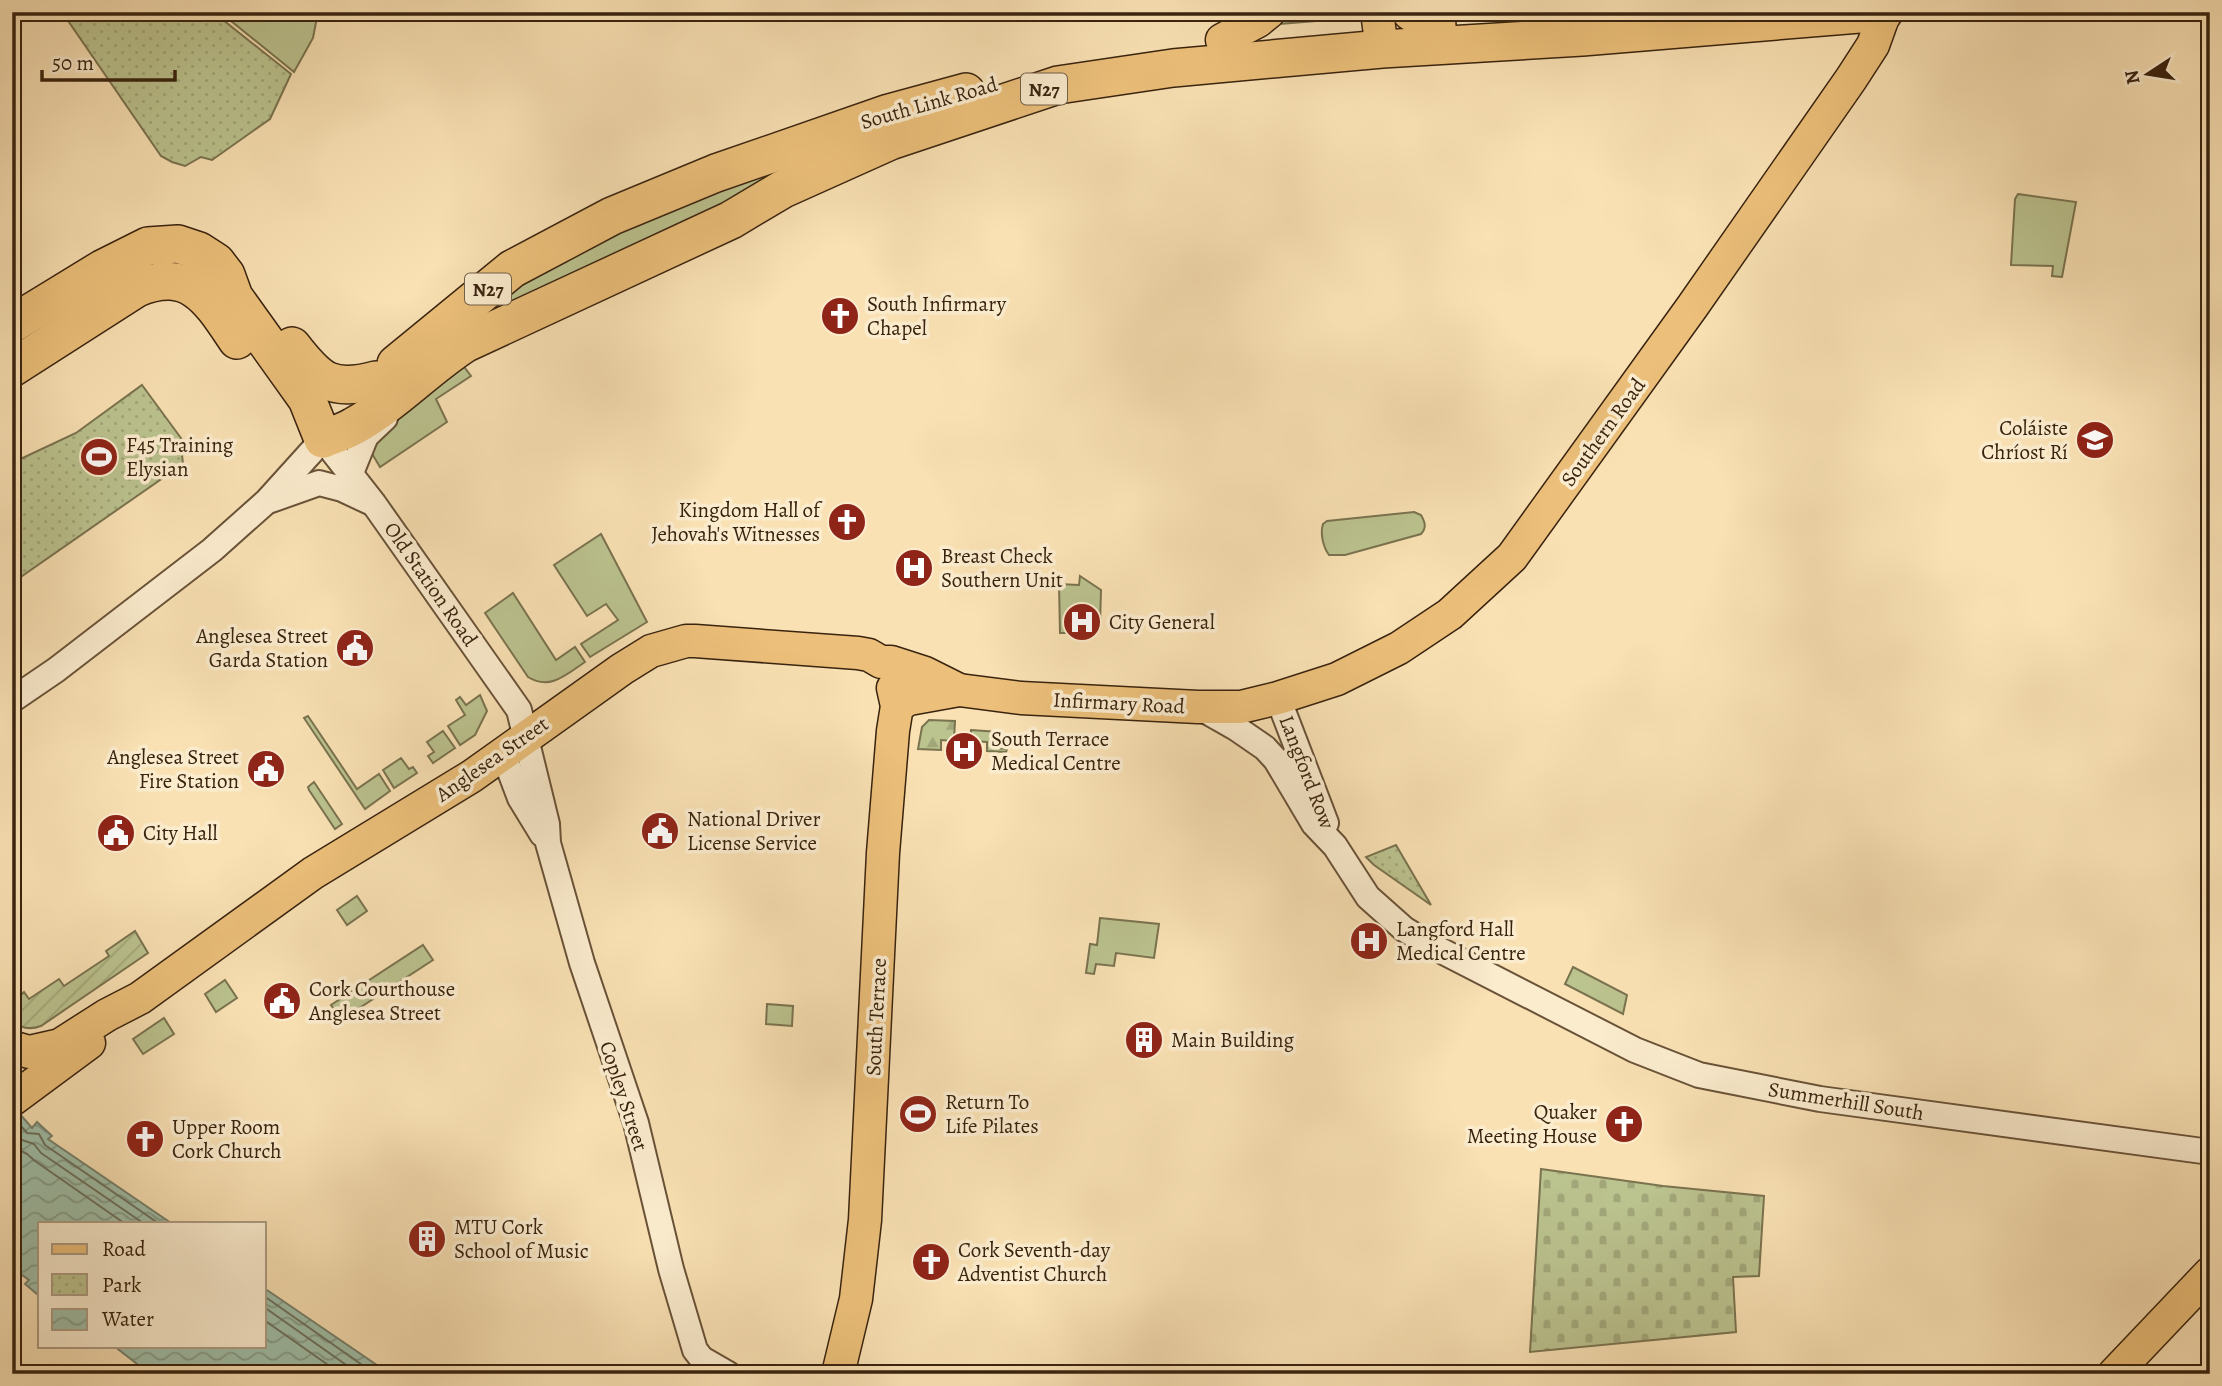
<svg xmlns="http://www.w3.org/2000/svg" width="2222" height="1386" font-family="Alegreya,serif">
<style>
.grass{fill:#bbc38f;stroke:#7a734f;stroke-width:2}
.forest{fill:url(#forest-firs);stroke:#7a734f;stroke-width:2}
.cemetery{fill:url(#cemetery-stones);stroke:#7a734f;stroke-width:2}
.park{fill:url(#park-dots);stroke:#7a734f;stroke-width:2}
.garden{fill:url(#garden-furrows);stroke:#7a734f;stroke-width:2}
.water{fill:url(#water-waves);stroke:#76806b;stroke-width:2}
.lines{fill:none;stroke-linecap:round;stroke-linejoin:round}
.shore{stroke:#6c705c;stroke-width:2}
.minor-casing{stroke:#695238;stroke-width:28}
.major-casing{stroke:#39230f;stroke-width:35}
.highway-casing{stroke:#39230f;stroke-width:40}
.minor{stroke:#fbecce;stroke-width:24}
.major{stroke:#ecc07a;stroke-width:32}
.highway{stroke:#ecc07a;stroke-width:37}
.major-bridge-casing{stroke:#39230f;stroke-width:35;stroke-linecap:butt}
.major-bridge{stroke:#ecc07a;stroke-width:32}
.labels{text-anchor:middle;stroke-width:7;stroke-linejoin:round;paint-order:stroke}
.shield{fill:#fbecce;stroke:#735f48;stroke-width:2}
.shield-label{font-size:19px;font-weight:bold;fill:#39230f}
.street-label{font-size:21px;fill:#39230f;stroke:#fbecce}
.poi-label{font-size:21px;fill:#39230f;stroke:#fbecce;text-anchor:start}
</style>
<defs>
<pattern id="forest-firs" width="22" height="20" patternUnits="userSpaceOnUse" patternTransform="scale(1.75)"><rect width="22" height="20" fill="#bbc38f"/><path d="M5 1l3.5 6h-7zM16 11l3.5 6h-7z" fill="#a2a77a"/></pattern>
<pattern id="cemetery-stones" width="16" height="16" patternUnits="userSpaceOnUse" patternTransform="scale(1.75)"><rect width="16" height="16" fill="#bbc38f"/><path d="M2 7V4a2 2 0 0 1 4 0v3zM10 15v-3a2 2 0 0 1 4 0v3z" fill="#a2a77a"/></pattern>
<pattern id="park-dots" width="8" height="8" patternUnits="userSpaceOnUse" patternTransform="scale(1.75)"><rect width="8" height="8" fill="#bbc38f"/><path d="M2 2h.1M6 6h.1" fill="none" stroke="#a2a77a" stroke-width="1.8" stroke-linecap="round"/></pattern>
<pattern id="garden-furrows" width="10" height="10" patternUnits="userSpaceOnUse" patternTransform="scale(1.75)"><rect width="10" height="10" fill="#bbc38f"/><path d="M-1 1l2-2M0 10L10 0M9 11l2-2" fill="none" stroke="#a2a77a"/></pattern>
<pattern id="water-waves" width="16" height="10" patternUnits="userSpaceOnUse" patternTransform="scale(1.75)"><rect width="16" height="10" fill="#9fbea8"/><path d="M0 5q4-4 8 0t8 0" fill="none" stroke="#839a87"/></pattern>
</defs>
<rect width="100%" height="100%" fill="#f9e1b4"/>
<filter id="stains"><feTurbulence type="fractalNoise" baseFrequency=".00286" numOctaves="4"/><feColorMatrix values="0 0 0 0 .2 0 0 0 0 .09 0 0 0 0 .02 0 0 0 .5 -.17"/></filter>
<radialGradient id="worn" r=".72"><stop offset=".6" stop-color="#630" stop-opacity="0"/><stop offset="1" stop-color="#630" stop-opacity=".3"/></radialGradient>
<!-- grass -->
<g class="grass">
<polygon points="220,12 318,12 313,38 294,72"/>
<polygon points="1285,12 1364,12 1365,17 1267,25"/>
<polygon points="890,129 492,315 488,306 581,248 654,212"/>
<polygon points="2018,194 2076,202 2062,277 2052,276 2053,266 2011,265 2015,199"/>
<polygon points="462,364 471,376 436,399 447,422 380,467 371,452 376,437"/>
<path d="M1414,512L1421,515C1425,522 1427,528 1421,534L1345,555H1329C1323,547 1320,533 1323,524L1327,521Z"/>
<polygon points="601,534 647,622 590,657 581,644 618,620 606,604 587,616 554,565"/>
<polygon points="1080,576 1101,590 1100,625 1088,633 1060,633 1059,584 1079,585"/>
<path d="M513,593L556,660L575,647L585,662C567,674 550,691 528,677L485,613Z"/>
<polygon points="480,695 487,711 475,735 460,745 448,726 465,715 456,700 460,697 466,705"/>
<polygon points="308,716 357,789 379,774 390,791 365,809 304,718"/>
<polygon points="443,731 455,748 433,763 428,756 434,752 427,742"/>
<polygon points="401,758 409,769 413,767 417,773 394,788 383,770"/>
<polygon points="314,782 342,824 335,829 309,790 308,787"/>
<polygon points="357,896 367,911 347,925 337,910"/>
<polygon points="1100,918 1159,924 1154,958 1116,953 1114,966 1096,964 1094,974 1086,973 1090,944 1097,945"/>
<polygon points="423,945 433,960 341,1020 331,1005"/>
<polygon points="1573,967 1627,995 1623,1014 1565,984"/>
<polygon points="225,980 237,998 216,1012 205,994"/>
<polygon points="767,1004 793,1006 792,1026 766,1024"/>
<polygon points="164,1018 174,1034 143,1054 133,1039"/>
</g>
<!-- forest -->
<g class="forest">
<polygon points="929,720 955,721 954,741 941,740 941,750 918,749 922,727"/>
<polygon points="971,730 999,732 998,748 1007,749 1006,752 987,751 987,742 970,741"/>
</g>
<!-- cemetery -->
<polygon class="cemetery" points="1541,1169 1663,1186 1764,1196 1759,1276 1733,1277 1736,1332 1530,1352"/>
<!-- park -->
<g class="park">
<polygon points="62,12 213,12 291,74 270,119 212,160 201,157 185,166 172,162 161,156"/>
<polygon points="142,385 189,449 182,455 183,464 12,583 12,463 76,433"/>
<polygon points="1396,845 1431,905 1374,865 1366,857"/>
</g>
<!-- garden -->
<path class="garden" d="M135,931L148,953L41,1026C30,1030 21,1029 12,1021V982L21,995L24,992L29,999L59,979L64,986L109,956L106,951Z"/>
<!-- water -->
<g class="water">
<polygon points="12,1105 32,1128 37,1122 52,1136 48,1139 171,1223 40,1223 40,1290 37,1294 25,1284 29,1280 12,1268"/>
<polygon points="264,1288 390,1374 150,1374 114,1346 264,1346"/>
</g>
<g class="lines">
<!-- shore -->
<g class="shore">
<polyline points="13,1117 27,1133 39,1134 45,1145 158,1223"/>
<polyline points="12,1130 22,1140 34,1144 41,1153 143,1223"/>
<polyline points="12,1146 27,1154 35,1161 124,1223"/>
<polyline points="264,1296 375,1374"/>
<polyline points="264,1307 359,1374"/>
<polyline points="264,1320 341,1374"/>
</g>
<defs>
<g id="minor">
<polyline points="351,473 366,436 385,418"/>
<polyline points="271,500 319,483 342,489 372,503"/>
<polyline points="1278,698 1326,823"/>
<polyline points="12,700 56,670 212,550 267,501 323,439 374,504 519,710 547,824 548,843 582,963 636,1123 671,1269 695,1350 702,1359 728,1374"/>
<polyline points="1199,707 1236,728 1265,748 1276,760 1314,824 1335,846 1368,897 1404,929 1434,947 1635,1050 1699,1075 1820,1099 2210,1152"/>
<polyline points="503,753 520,798 542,834"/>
</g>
<g id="major">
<polyline points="1377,12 1382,49"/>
<polyline points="1222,40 1258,21 1269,12"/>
<polyline points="897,706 909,699 959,690 1021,698 1198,707 1241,707 1278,698 1337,679 1399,648 1450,614 1512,557 1692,307 1851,79 1873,45 1882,20"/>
<polyline points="12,1047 29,1052 60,1045 107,1015 140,998 313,873 472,776 622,669 651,651 686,641 695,641 858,653 869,655 881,662 891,662 925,673 959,690"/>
<polyline points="12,1100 89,1043"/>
<polyline points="838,1374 856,1299 865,1220 883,853 893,731 897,706 893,688"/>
<polyline points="2114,1374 2210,1273"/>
</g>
<g id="highway">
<polyline points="1411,12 1437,25"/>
<polyline points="12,324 102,269 148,246 178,244 199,251 216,262 226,275 234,297 307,399 323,439"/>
<path d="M292,346C319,381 331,392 376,380"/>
<polyline points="396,364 512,269 612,216 716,173 889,113 966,92"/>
<path d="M12,368L137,288C191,266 210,300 237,340"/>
<path d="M323,439C333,435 344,432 354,426C394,404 427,368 466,343L731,220L783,189L890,141L1058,85L1173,68L1382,49L1582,37L1884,12"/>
</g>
</defs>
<!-- minor casing -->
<use href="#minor" class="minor-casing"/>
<!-- major casing -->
<use href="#major" class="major-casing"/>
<!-- highway casing -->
<use href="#highway" class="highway-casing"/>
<!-- minor -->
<use href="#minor" class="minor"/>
<!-- major -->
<use href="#major" class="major"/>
<!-- highway -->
<use href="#highway" class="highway"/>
<defs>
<polyline id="major-bridge" points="1882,20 1883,12"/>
</defs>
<!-- major-bridge casing -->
<use href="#major-bridge" class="major-bridge-casing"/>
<!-- major-bridge -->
<use href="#major-bridge" class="major-bridge"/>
</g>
<!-- icons -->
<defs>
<symbol id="church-disc" viewBox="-11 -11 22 22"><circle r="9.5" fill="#8f2418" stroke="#fbecce"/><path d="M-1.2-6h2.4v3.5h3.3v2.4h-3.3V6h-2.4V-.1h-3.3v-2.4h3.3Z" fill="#fff"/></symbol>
<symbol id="school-disc" viewBox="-11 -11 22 22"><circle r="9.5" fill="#8f2418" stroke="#fbecce"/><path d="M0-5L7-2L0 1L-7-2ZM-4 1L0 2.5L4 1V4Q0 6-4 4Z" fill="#fff"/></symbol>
<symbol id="stadium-disc" viewBox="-11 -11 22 22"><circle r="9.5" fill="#8f2418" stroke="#fbecce"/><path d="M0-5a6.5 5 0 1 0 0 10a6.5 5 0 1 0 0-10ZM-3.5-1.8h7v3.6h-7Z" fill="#fff"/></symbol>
<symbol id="hospital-disc" viewBox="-11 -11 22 22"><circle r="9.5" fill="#8f2418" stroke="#fbecce"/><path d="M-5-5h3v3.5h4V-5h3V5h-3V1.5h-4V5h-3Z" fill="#fff"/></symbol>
<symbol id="civic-disc" viewBox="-11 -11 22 22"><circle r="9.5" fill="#8f2418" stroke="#fbecce"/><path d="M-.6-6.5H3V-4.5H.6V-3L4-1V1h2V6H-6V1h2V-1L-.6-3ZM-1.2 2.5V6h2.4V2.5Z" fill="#fff"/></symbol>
<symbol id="building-disc" viewBox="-11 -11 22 22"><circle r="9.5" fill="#8f2418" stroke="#fbecce"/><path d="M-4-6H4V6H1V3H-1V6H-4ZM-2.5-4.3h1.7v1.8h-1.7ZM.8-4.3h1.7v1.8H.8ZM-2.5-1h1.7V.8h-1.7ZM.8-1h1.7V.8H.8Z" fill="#fff"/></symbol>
</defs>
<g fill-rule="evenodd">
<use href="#church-disc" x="818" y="294" width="44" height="44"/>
<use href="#school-disc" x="2073" y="418" width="44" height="44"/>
<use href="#stadium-disc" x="77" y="435" width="44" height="44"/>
<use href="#church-disc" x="825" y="500" width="44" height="44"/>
<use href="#hospital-disc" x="892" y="546" width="44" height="44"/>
<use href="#hospital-disc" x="1060" y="600" width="44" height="44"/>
<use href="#civic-disc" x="333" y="626" width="44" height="44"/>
<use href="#hospital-disc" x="942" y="729" width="44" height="44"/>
<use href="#civic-disc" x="244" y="747" width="44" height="44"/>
<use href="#civic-disc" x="638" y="809" width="44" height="44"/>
<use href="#civic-disc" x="94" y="811" width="44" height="44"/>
<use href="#hospital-disc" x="1347" y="919" width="44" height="44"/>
<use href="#civic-disc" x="260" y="979" width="44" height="44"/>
<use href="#building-disc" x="1122" y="1018" width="44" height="44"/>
<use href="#stadium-disc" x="896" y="1092" width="44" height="44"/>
<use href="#church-disc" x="1602" y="1102" width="44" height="44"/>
<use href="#church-disc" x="123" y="1117" width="44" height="44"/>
<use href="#building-disc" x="405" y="1217" width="44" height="44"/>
<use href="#church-disc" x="909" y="1240" width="44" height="44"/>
</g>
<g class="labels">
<!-- shield labels -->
<g class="shield">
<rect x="1021" y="73.5" width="46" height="31" rx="5"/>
<rect x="465" y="273.5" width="46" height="31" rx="5"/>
</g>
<g class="shield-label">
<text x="1044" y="96">N27</text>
<text x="488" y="296">N27</text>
</g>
<!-- street labels -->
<g class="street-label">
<text transform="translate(929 103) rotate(-16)" y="7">South Link Road</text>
<text transform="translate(1603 432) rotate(-54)" y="7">Southern Road</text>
<text transform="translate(431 584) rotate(55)" y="7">Old Station Road</text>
<text transform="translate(1119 703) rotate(3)" y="7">Infirmary Road</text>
<text transform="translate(492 759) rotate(-35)" y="7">Anglesea Street</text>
<text transform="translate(1307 772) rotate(69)" y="7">Langford Row</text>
<text transform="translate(876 1017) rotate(-87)" y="7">South Terrace</text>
<text transform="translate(624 1096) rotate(72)" y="7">Copley Street</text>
<text transform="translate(1846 1101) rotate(9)" y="7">Summerhill South</text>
</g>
<!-- poi labels -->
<g class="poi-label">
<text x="867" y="311">South Infirmary<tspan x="867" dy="24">Chapel</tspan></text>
<text x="2068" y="435" text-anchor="end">Coláiste<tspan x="2068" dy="24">Chríost Rí</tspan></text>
<text x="126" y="452">F45 Training<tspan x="126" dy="24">Elysian</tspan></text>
<text x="820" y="517" text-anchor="end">Kingdom Hall of<tspan x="820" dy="24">Jehovah's Witnesses</tspan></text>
<text x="941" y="563">Breast Check<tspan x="941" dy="24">Southern Unit</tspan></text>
<text x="1109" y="629">City General</text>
<text x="328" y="643" text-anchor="end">Anglesea Street<tspan x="328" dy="24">Garda Station</tspan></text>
<text x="991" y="746">South Terrace<tspan x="991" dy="24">Medical Centre</tspan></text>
<text x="239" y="764" text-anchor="end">Anglesea Street<tspan x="239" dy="24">Fire Station</tspan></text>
<text x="687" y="826">National Driver<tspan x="687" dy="24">License Service</tspan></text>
<text x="143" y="840">City Hall</text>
<text x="1396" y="936">Langford Hall<tspan x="1396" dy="24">Medical Centre</tspan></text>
<text x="309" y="996">Cork Courthouse<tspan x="309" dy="24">Anglesea Street</tspan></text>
<text x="1171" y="1047">Main Building</text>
<text x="945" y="1109">Return To<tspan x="945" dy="24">Life Pilates</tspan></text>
<text x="1597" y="1119" text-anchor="end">Quaker<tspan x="1597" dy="24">Meeting House</tspan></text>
<text x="172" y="1134">Upper Room<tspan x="172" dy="24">Cork Church</tspan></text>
<text x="454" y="1234">MTU Cork<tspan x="454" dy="24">School of Music</tspan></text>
<text x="958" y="1257">Cork Seventh-day<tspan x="958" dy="24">Adventist Church</tspan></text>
</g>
</g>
<!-- margin -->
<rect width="2222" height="1386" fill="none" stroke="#f9e1b4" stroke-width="42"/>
<rect x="14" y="14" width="2194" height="1358" fill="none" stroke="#39230f" stroke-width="3.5"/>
<rect x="21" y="21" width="2180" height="1344" fill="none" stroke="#39230f" stroke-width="2"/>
<!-- legend -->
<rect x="38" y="1222" width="228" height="126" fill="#fbecce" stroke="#ad9c82" stroke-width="2"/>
<rect x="52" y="1244" width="35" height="10" fill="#ecc07a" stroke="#ad9c82" stroke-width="2"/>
<text x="102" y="1256" font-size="21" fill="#39230f">Road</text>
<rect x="52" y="1274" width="35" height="21" fill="url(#park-dots)" stroke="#ad9c82" stroke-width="2"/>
<text x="102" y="1292" font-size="21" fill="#39230f">Park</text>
<rect x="52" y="1309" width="35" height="21" fill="url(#water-waves)" stroke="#ad9c82" stroke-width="2"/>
<text x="102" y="1326" font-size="21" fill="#39230f">Water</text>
<!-- north arrow -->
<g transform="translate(2148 74) rotate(258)" stroke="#fbecce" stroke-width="5" paint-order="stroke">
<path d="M0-5L12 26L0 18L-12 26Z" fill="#39230f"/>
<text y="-10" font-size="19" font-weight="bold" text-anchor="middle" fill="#39230f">N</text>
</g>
<!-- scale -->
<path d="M42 70v10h133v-10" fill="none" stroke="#39230f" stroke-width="3.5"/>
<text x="52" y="70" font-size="21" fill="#39230f" stroke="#fbecce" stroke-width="5" paint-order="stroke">50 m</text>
<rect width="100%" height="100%" filter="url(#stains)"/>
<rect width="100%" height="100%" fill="url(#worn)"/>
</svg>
